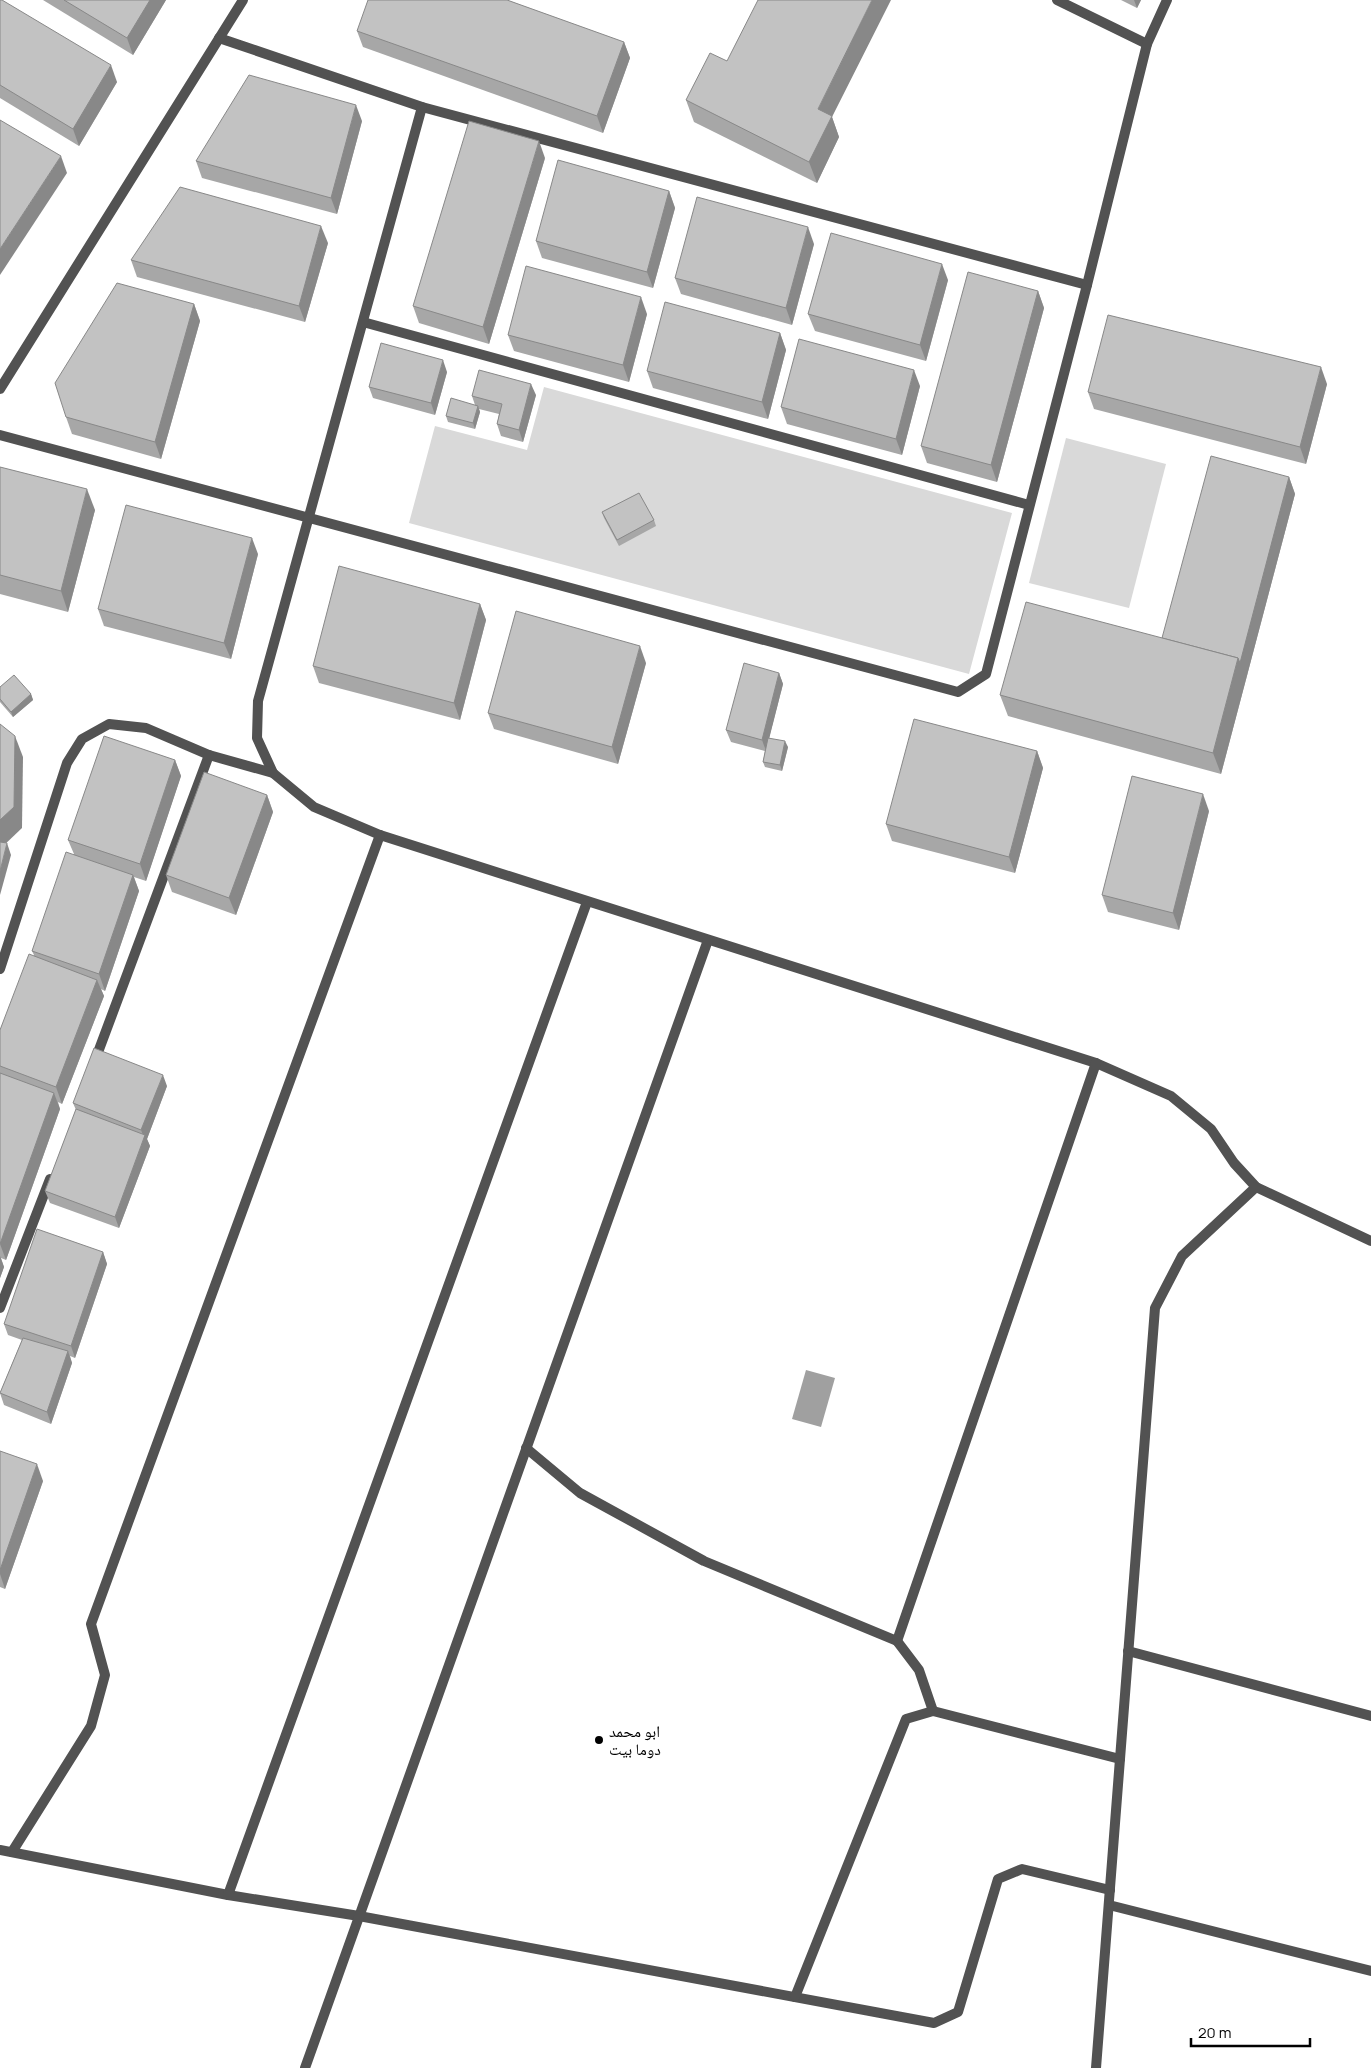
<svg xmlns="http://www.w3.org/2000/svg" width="1371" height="2068" font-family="Manrope,'Noto Naskh Arabic',sans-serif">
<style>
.green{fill:#d9d9d9}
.water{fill:#a0a0a0}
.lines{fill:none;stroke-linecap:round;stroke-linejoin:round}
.minor{stroke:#525252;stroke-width:10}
.wall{fill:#a7a7a7}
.shaded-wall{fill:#888}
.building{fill:#c2c2c2;stroke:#888}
.poi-dot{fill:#000;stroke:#fff;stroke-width:2}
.labels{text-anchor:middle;stroke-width:4.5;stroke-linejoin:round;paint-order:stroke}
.poi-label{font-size:16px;fill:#000;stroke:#fff;text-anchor:start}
</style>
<rect width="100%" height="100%" fill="#fff"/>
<!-- green -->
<g class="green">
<polygon points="544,387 1012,513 969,674 409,523 435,426 527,450"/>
<polygon points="1066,438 1166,464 1129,608 1029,583"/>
</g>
<!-- water -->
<polygon class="water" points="806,1370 835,1378 821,1427 792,1419"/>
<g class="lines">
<!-- minor -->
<g class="minor">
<polyline points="1057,0 1147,44"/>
<polyline points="219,38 422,107 1087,285"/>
<polyline points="363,322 1029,505"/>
<polyline points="0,389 243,0"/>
<polyline points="0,435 958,692 986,674 1087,285 1147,44 1167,0"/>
<polyline points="273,773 257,738 258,701 422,107"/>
<polyline points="0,969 67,763 82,739 109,724 146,728 209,755 273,773 314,807 380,835 1096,1063 1171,1096 1211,1129 1234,1163 1256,1187 1371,1241"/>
<polyline points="94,1063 209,755"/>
<polyline points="0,1308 50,1179"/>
<polyline points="526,1448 580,1493 704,1561 897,1641 919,1670 933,1711"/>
<polyline points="897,1641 1096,1063"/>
<polyline points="1128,1651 1371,1716"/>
<polyline points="0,1850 228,1895 359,1916 934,2023 958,2012 998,1879 1022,1869 1110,1890"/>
<polyline points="12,1852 91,1726 105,1675 91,1624 380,835"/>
<polyline points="228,1895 587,902"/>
<polyline points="1109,1905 1371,1971"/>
<polyline points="795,1997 906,1719 933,1711 1120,1759"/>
<polyline points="305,2068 708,940"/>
<polyline points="1096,2068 1155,1308 1182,1256 1256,1187"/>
</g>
</g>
<!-- wall -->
<g class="wall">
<polygon points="0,0 117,82 79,146 0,98"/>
<polygon points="43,0 166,0 133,55"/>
<polygon points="1121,0 1141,0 1137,8"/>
<polygon points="357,31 624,42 630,58 603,133 363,47"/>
<polygon points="686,100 832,117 839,137 817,183 694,122"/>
<polygon points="362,121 337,214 202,178 196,161"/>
<polygon points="545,158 489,344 419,323 413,306"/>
<polygon points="669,191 675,208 653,288 542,258 536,241"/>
<polygon points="328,243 305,322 137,277 131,260"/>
<polygon points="814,244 792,325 681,294 675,278"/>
<polygon points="948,280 926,361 815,331 808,314"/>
<polygon points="1038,291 1044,308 997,482 927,463 921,446"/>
<polygon points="194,304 200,321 161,459 72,434 66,417"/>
<polygon points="647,314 629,382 514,351 508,335"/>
<polygon points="780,333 786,350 768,419 653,388 647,371"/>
<polygon points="447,372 435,415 373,398 369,387"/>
<polygon points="1327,384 1306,464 1094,409 1088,392"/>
<polygon points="920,386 902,455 787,424 781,407"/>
<polygon points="536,395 523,442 501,436 497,424 499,414 479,409 480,412 475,429 448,422 446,416 475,405 472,396"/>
<polygon points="0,467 95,510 68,612 0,594"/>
<polygon points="1289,477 1295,494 1221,774 1008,716 1000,695 1162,638"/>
<polygon points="602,512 654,520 656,526 619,546 604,518"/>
<polygon points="258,554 231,659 104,626 98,609"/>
<polygon points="480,604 486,620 460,720 319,683 313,666"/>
<polygon points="646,663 618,764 494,729 488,713"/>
<polygon points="779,673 783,684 769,738 788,747 782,771 765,767 763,762 765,751 731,742 726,730"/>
<polygon points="0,687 31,694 33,700 13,717 0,702"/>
<polygon points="1037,751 1043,768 1015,873 892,841 886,824"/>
<polygon points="175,760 181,776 146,881 134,877 139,891 105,991 101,989 104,996 62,1104 58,1102 60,1109 6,1260 1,1258 4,1267 0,1278 0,1030 34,955 32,951 74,854 68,840"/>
<polygon points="267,795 273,812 236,915 172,892 166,875"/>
<polygon points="1209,811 1179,930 1108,912 1102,895"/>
<polygon points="167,1086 147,1139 150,1146 119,1228 50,1203 45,1191 76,1110 73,1103"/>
<polygon points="103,1252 107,1264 75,1358 70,1356 72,1363 51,1424 4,1405 0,1393 22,1340 8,1335 4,1324"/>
<polygon points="0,1451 43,1481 5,1589 0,1587"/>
</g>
<!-- shaded-wall -->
<g class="shaded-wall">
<polygon points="150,0 166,0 133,55 127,38"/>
<polygon points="872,0 891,0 832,117 839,137 817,183 809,162 818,109"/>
<polygon points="1134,0 1141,0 1137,8"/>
<polygon points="624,42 630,58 603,133 597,116"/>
<polygon points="111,65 117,82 79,146 73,129"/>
<polygon points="356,105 362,121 337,214 331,198"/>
<polygon points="539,141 545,158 489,344 483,327"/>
<polygon points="61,156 67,173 0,275 0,249"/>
<polygon points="669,191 675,208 653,288 647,272"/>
<polygon points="321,226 328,243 305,322 299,306"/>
<polygon points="808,227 814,244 792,325 786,308"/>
<polygon points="942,264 948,280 926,361 920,345"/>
<polygon points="1038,291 1044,308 997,482 991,465"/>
<polygon points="641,297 647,314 629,382 623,365"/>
<polygon points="194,304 200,321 161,459 155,442"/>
<polygon points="780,333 786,350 768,419 762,402"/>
<polygon points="443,360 447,372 435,415 431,403"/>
<polygon points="1321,367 1327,384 1306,464 1300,447"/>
<polygon points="914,370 920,386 902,455 896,439"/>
<polygon points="531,384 536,395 523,442 519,430"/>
<polygon points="478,406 480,412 475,429 473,423"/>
<polygon points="1289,477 1295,494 1221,774 1213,753 1238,658"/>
<polygon points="87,489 95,510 68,612 61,591"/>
<polygon points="252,538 258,554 231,659 224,643"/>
<polygon points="480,604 486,620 460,720 454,703"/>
<polygon points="640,646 646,663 618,764 612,747"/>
<polygon points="779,673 783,684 766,751 762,740"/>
<polygon points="31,694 33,700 13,717 11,712"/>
<polygon points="15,736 23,757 22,828 0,849 0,820"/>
<polygon points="785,741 788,747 782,771 780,765"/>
<polygon points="1037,751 1043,768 1015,873 1009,857"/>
<polygon points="175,760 181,776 146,881 140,864"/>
<polygon points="1203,794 1209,811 1179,930 1173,913"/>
<polygon points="267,795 273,812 236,915 229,898"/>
<polygon points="7,843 11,855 0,895 0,871"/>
<polygon points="133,875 139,891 105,991 99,974"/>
<polygon points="97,980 104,996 62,1104 56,1087"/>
<polygon points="163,1075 167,1086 147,1139 150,1146 119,1228 115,1217 144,1138 141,1130"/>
<polygon points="54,1093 60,1109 6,1260 0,1244"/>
<polygon points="103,1252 107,1264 75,1358 71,1346"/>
<polygon points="0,1256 4,1267 0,1278"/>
<polygon points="68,1351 72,1363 51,1424 47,1412"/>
<polygon points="37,1464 43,1481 5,1589 0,1574 0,1570"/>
</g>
<!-- building -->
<g class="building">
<polygon points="0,0 2,0 111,65 73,129 0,85"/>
<polygon points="64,0 150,0 127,38"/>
<polygon points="368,0 507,0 624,42 597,116 357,31"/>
<polygon points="758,0 872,0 818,109 832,116 809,162 686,100 710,53 727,61"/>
<polygon points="249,75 356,105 331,198 196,161"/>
<polygon points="0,120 61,156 0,249"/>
<polygon points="469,121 539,141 483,327 413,306"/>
<polygon points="558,160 669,191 647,272 536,241"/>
<polygon points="180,187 321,226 299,306 131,260"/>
<polygon points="697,197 808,227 786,308 675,278"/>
<polygon points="831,233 942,264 920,345 808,314"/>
<polygon points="526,266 641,297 623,365 508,335"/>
<polygon points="968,272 1038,291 991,465 921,446"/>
<polygon points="117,283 194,304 155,442 66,417 55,383"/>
<polygon points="665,302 780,333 762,402 647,371"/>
<polygon points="1108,315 1321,367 1300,447 1088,392"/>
<polygon points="799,339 914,370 896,439 781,407"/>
<polygon points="381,343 443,360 431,403 369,387"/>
<polygon points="479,370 531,384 519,430 497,424 502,404 472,396"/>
<polygon points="451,398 478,406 473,423 446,416"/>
<polygon points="1211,456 1289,477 1240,663 1238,658 1162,638"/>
<polygon points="0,467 87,489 61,591 0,575"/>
<polygon points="639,493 654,520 617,540 602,512"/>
<polygon points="126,505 252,538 224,643 98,609"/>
<polygon points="339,566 480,604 454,703 313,666"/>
<polygon points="1026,602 1238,658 1213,753 1000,695"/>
<polygon points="516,611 640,646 612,747 488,713"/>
<polygon points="744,663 779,673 762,740 726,730"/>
<polygon points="14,675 31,694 11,712 0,699 0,687"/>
<polygon points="914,719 1037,751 1009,857 886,824"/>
<polygon points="0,724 15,736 14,807 0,820"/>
<polygon points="104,736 175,760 140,864 68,840"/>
<polygon points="768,738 785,741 780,765 763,762"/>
<polygon points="204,772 267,795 229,898 166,875"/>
<polygon points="1132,776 1203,794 1173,913 1102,895"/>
<polygon points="0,842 7,843 0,871"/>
<polygon points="66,852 133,875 99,974 32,951"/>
<polygon points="29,954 97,980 56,1087 0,1066 0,1030"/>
<polygon points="94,1048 163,1075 141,1130 73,1103"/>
<polygon points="0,1073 54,1093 0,1244"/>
<polygon points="76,1109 145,1135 115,1217 45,1191"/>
<polygon points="37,1229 103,1252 71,1346 4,1324"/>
<polygon points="23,1338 68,1351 47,1412 0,1393"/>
<polygon points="0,1451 37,1464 0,1570"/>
</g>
<!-- markers -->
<circle class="poi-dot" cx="599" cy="1740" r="5"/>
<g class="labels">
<!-- poi labels -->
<g class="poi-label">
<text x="609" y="1737">ابو محمد<tspan x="609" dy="18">دوما بيت</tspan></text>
</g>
</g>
<!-- scale -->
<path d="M1191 2038v8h119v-8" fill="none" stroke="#000000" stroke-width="2.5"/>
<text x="1198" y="2038" font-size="15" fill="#000000" stroke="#ffffff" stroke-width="4" paint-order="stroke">20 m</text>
</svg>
